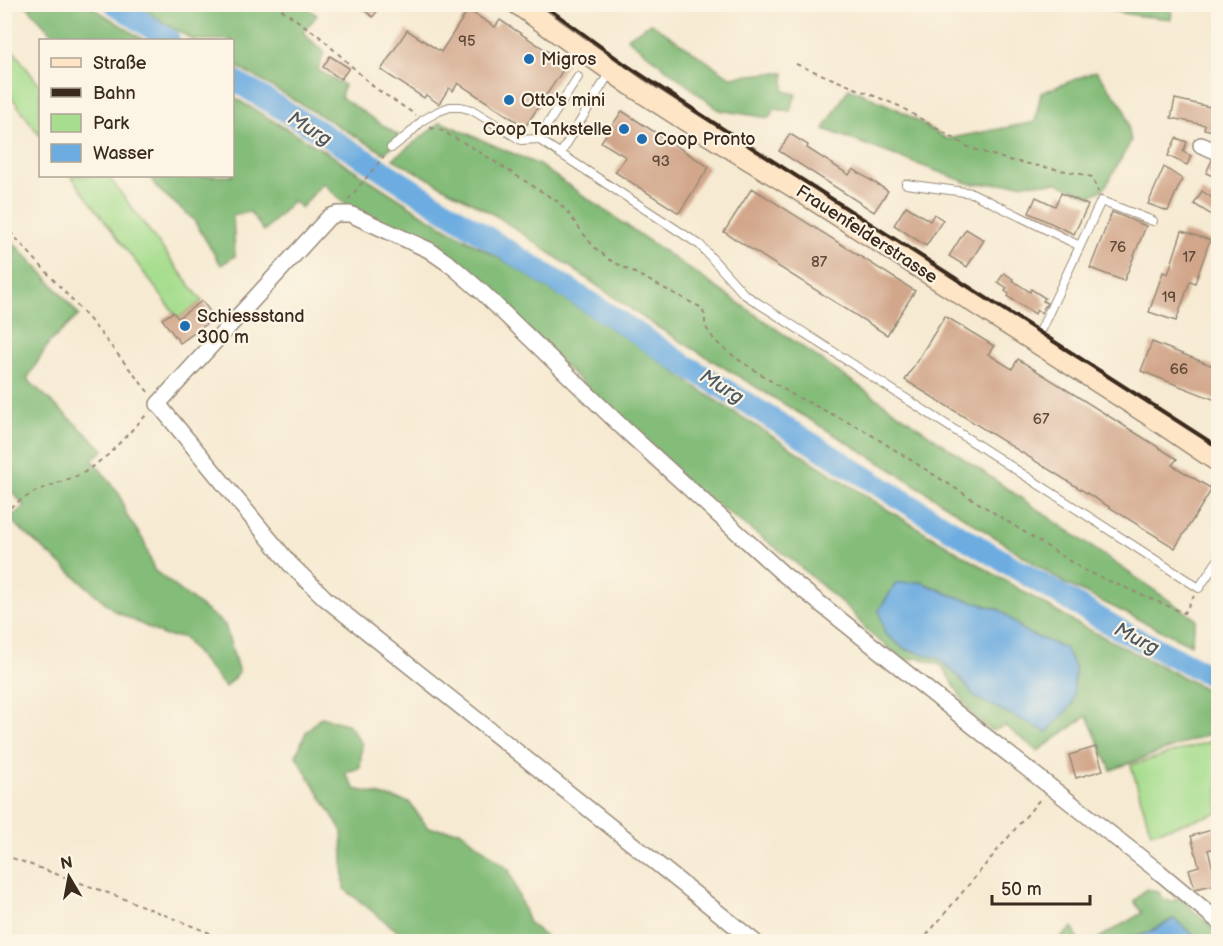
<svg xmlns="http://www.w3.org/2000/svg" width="1223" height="946" font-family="'Balsamiq Sans',sans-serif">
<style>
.green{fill:#a6dd8e;stroke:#708456;stroke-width:1.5}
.forest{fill:#84bc79;stroke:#60734c;stroke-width:1.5;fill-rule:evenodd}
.water{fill:#6cace0;stroke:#546b7f;stroke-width:1.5}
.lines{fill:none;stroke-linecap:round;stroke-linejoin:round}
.river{stroke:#6cace0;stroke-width:22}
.building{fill:#d1a68a}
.lane-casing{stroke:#988a78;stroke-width:10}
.street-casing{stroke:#988a78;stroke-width:18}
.secondary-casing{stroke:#988a78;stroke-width:24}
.path{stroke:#988a78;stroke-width:2;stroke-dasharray:4.5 4.5;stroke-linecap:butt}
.lane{stroke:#fff;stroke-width:8}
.street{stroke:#fff;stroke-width:15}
.secondary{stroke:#fee5c5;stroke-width:21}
.rail{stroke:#3b2a1e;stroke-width:4}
.poi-dot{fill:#1f6fb2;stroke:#fcf5e5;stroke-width:2}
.labels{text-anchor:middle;stroke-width:4.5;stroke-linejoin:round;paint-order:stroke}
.number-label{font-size:15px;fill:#604939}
.poi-label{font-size:18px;fill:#3b2a1e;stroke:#fcf5e5;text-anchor:start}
.street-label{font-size:18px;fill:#3b2a1e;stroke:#fcf5e5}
.water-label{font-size:20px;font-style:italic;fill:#4c5862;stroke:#fcf5e5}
</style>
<rect width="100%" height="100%" fill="#fcf5e5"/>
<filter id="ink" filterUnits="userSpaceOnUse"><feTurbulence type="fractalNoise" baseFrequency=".0167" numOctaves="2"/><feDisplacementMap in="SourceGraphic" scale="12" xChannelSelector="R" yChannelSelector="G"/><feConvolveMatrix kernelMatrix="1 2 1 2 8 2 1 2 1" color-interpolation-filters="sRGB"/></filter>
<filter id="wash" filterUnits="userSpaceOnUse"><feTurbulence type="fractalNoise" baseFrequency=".008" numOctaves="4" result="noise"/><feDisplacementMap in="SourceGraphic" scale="24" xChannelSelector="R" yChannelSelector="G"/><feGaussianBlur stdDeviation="1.35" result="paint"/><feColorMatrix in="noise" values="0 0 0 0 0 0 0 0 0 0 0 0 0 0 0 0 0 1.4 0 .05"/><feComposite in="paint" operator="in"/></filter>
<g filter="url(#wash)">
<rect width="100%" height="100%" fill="#f6ead2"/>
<!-- green -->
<g class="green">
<polygon points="4,38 40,86 40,136 5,88"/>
<polygon points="71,176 108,176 202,301 178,318"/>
<polygon points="1218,739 1218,813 1151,833 1131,765"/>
</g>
<!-- forest -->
<g class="forest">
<polygon points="26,5 89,5 144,40 58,40"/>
<polygon points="139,5 302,5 317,15 303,33 324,52 318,70 344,85 341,97 402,138 384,153 233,64 232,40 193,40 166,24"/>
<path d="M1103,5H1173L1171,19C1148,16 1123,17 1103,5Z"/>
<polygon points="651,23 730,77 771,73 784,73 784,91 796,94 790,111 774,109 769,118 719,110 627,38"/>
<polygon points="1096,71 1125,109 1131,141 1104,189 1090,196 1058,183 971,184 824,129 849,88 899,110 947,139 1035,122 1041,93"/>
<path d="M233,97L331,155L427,217L513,266L635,344L709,396L893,513L1074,622L1218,695V731L1111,770L1087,716L1038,751L1005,726L992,731L972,715L942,666L920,658L905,660L869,633L849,609L791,559L682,479L483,287L344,203L323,183L301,208L293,201L264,231L250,212L233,215L235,256L221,265L193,219L158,189L149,176H232ZM921,582L951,595L1000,610L1027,633L1065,648L976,698L960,678L938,658Z"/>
<polygon points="441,122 539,165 1196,619 1191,645 1064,583 891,469 654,325 498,217 393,159"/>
<polygon points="5,234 47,278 79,315 49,343 27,379 104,450 92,459 120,495 127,516 144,541 154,570 225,625 239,673 225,687 183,637 165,636 115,611 9,519 24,506 5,483"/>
<polygon points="321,717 349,725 362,744 360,768 345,773 355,789 409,802 428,828 461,831 509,870 529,923 551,941 410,941 344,889 342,831 296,756 306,732"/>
<polygon points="1146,889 1159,892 1162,899 1172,902 1178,897 1215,929 1218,932 1218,941 1200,941 1173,919 1146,934 1113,941 1092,942 1142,913 1134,901"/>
<polygon points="1073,927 1078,941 1059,941 1059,939"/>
</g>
<!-- water -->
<g class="water">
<polygon points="921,582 951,595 1000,610 1027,633 1065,648 1075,668 1073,704 1047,732 976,698 960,678 938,658 905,649 885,634 879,610 896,583"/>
<polygon points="1174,919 1200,941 1113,941 1146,934"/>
</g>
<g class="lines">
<!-- river -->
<g class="river">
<polyline points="115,4 169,40"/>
<polyline points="232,79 371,163 622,323 679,361 946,527 1118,629 1218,679"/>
</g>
</g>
<g id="blocks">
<!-- building -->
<g class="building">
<polygon points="356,4 382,4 373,17"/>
<polygon points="468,10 495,27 500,20 567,64 525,127 458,83 453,91 449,88 439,104 426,95 424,98 381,70 407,30 441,52"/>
<polygon points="330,56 349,68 341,79 323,67"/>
<polygon points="1175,99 1210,107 1210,105 1218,107 1218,132 1204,129 1205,125 1171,118"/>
<polygon points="622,111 709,167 679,213 615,172 626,157 601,142"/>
<polygon points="790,134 808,145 807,148 849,175 853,169 888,191 874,212 779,151"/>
<polygon points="1176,138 1187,142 1183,152 1191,156 1187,165 1168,156"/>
<polygon points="1212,160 1218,162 1218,178 1206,173"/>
<polygon points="1164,167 1182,179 1168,211 1148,204"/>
<polygon points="752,188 915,291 887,335 724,232"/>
<polygon points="1202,191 1218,202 1218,219 1194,204"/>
<polygon points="1061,193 1088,205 1074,234 1029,213 1036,197 1055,206"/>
<polygon points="906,206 930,221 934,214 943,220 926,246 894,225"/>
<polygon points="1112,212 1146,226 1124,281 1090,268"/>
<polygon points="966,229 984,240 967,267 949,256"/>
<polygon points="1182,231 1210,240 1195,283 1190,281 1176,321 1149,312 1163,272 1168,274"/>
<polygon points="1004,273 1013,279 1012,280 1030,292 1031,289 1045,298 1043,301 1047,303 1041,313 1037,310 1035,314 1008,297 1009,294 1005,291 1007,288 998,282"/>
<polygon points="202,301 215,318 180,343 162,319 173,312 178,318"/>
<polygon points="945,316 994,346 988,354 1012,369 1018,359 1177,459 1172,465 1212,489 1175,548 905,380"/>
<polygon points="1152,342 1218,368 1218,401 1141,371"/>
<polygon points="1096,747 1103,770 1076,778 1069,755"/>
<polygon points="1218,828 1218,847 1208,850 1217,884 1195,889 1189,869 1199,866 1191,836"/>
</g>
</g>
</g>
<g filter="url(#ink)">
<use href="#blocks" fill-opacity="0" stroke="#988a78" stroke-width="1.5"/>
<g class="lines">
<defs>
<g id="lane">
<polyline points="538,139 578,77"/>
<polyline points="391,148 409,134 423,120 439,111 450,107 461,107 472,110 521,140 538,139 700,245 744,294 1199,588 1218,560"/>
<polyline points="561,153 610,72"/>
<polyline points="906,184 972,193 1080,246"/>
<polyline points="1036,340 1101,201 1153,221"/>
</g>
<g id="street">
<polyline points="1201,145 1218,152"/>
<polyline points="755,942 326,599 290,564 158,404 329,217 337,214 350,214 429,250 452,266 483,293 622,427 782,573 983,734 1158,871 1218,921"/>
</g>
<polyline id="secondary" points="518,4 636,88 695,126 793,186 1150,415 1218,461"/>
</defs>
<!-- lane casing -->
<use href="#lane" class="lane-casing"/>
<!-- street casing -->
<use href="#street" class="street-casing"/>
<!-- secondary casing -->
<use href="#secondary" class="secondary-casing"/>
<!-- path -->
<g class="path">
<polyline points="274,4 319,36 375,88 416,115"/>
<polyline points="796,64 899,106 970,148 1008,160 1081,174 1092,177 1098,192"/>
<polyline points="430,128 438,129 470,146 558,202 569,214 582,232 594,247 610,260 700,307 705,315 705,326 715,341 736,358 791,394 862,429 1084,570 1184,613 1194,596"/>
<polyline points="348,200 384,156"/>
<polyline points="4,225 90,320 149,393"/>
<polyline points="4,514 13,505 36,491 82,474 108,455 148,413"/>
<polyline points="4,855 130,901 232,942"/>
<polyline points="921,942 1041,798"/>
</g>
<!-- lane -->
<use href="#lane" class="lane"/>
<!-- street -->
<use href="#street" class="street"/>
<!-- secondary -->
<use href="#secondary" class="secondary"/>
<!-- rail -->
<polyline class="rail" points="542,4 626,65 723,129 1218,447"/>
</g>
</g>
<!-- markers -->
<g class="poi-dot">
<circle cx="529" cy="59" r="6"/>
<circle cx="509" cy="100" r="6"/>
<circle cx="624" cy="129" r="6"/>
<circle cx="642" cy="139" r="6"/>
<circle cx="185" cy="326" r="6"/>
</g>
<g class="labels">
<!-- number labels -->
<g class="number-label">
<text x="467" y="46">95</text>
<text x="661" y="166">93</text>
<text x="1118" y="252">76</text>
<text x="1189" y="262">17</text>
<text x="819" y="267">87</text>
<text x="1169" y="302">19</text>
<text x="1179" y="374">66</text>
<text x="1041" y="424">67</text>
</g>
<!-- poi labels -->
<g class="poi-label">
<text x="541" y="65">Migros</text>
<text x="521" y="106">Otto's mini</text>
<text x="612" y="135" text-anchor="end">Coop Tankstelle</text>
<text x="654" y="145">Coop Pronto</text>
<text x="197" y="322">Schiessstand<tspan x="197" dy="21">300 m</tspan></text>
</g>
<!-- street labels -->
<g class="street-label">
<text transform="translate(867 234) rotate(33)" y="6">Frauenfelderstrasse</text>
</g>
<!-- water labels -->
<g class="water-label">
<text transform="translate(310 128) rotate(32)" y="7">Murg</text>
<text transform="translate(722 386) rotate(32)" y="7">Murg</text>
<text transform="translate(1137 638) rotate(27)" y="7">Murg</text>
</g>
</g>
<!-- margin -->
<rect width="1223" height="946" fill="none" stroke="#fcf5e5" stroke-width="24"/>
<!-- legend -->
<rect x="39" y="39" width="195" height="138" fill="#fcf5e5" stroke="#afa495" stroke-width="1.5"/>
<rect x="51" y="58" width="30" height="9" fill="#fee5c5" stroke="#afa495" stroke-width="1.5"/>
<text x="93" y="69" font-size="18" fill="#3b2a1e">Straße</text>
<rect x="51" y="88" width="30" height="9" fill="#3b2a1e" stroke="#afa495" stroke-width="1.5"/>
<text x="93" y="99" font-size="18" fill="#3b2a1e">Bahn</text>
<rect x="51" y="114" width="30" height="18" fill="#a6dd8e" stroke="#afa495" stroke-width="1.5"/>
<text x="93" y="129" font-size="18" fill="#3b2a1e">Park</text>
<rect x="51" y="144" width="30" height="18" fill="#6cace0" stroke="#afa495" stroke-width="1.5"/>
<text x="93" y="159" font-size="18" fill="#3b2a1e">Wasser</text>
<!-- north arrow -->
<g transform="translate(69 877) rotate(350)" stroke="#fcf5e5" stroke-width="4.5" paint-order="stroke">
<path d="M0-4.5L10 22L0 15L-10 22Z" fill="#3b2a1e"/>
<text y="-9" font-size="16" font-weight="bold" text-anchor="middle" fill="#3b2a1e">N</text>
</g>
<!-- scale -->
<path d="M992 895v9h98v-9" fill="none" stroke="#3b2a1e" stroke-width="3"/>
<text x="1001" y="895" font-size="18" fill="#3b2a1e" stroke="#fcf5e5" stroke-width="4.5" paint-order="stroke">50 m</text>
</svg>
